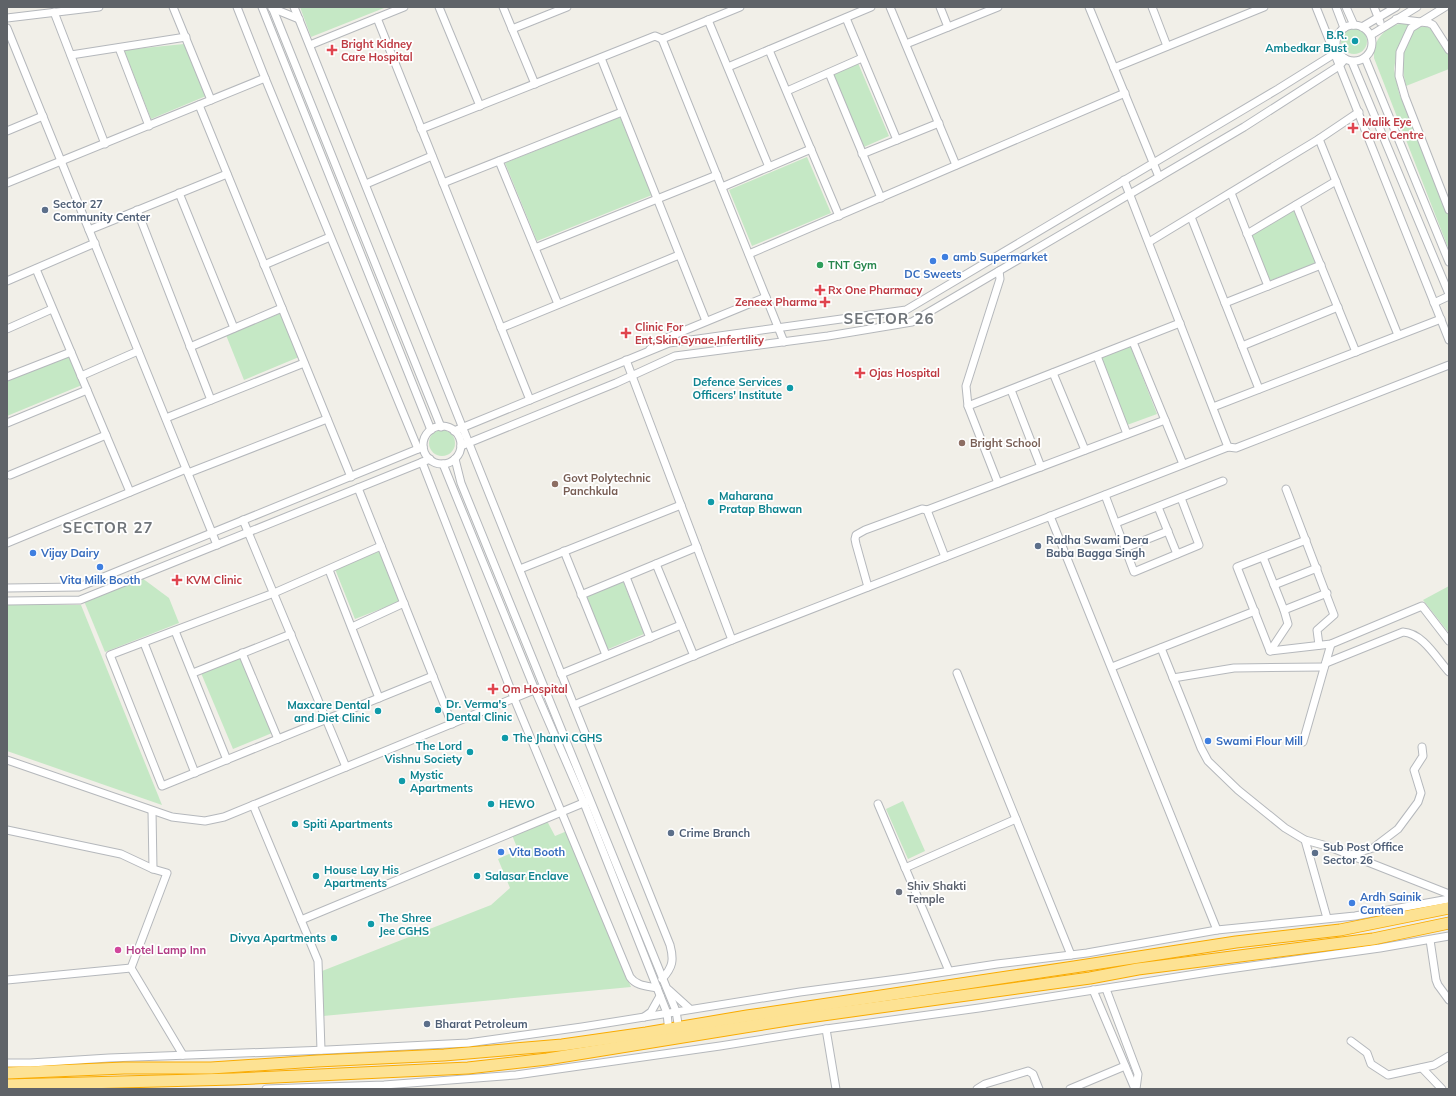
<svg xmlns="http://www.w3.org/2000/svg" width="1456" height="1096" font-family="Mulish,sans-serif">
<style>
.green{fill:#c5e8c5}
.lines{fill:none;stroke-linecap:round;stroke-linejoin:round}
.minor-casing{stroke:#b5b8bc;stroke-width:9}
.highway-casing{stroke:#f9ab00;stroke-width:13}
.minor{stroke:#fff;stroke-width:7}
.highway{stroke:#fde293;stroke-width:11}
.culture-dot{fill:#0f9aa8;stroke:#fff;stroke-width:1.5}
.health-dot{fill:#e0444e;stroke:#fff;stroke-width:1.5}
.service-dot{fill:#5c6f8a;stroke:#fff;stroke-width:1.5}
.shop-dot{fill:#3f7fe0;stroke:#fff;stroke-width:1.5}
.leisure-dot{fill:#2e9e5b;stroke:#fff;stroke-width:1.5}
.education-dot{fill:#8d6e63;stroke:#fff;stroke-width:1.5}
.worship-dot{fill:#6b7280;stroke:#fff;stroke-width:1.5}
.hotel-dot{fill:#d1479c;stroke:#fff;stroke-width:1.5}
.labels{text-anchor:middle;stroke-width:3.5;stroke-linejoin:round;paint-order:stroke}
.culture-label{font-size:11px;font-weight:bold;fill:#0d838f;stroke:#fff;text-anchor:start}
.health-label{font-size:11px;font-weight:bold;fill:#be3a42;stroke:#fff;text-anchor:start}
.service-label{font-size:11px;font-weight:bold;fill:#4e5e75;stroke:#fff;text-anchor:start}
.shop-label{font-size:11px;font-weight:bold;fill:#366cbe;stroke:#fff;text-anchor:start}
.leisure-label{font-size:11px;font-weight:bold;fill:#27864d;stroke:#fff;text-anchor:start}
.education-label{font-size:11px;font-weight:bold;fill:#785e54;stroke:#fff;text-anchor:start}
.worship-label{font-size:11px;font-weight:bold;fill:#5b616d;stroke:#fff;text-anchor:start}
.hotel-label{font-size:11px;font-weight:bold;fill:#b23c85;stroke:#fff;text-anchor:start}
.district-label{font-size:15px;font-weight:bold;letter-spacing:1px;fill:#70757a;stroke:#fff}
</style>
<rect width="100%" height="100%" fill="#f1efe8"/>
<!-- green -->
<g class="green">
<polygon points="300,7 384,7 384,8 311,37"/>
<path d="M1404,23L1409,25L1397,51L1394,69L1399,93L1449,217V250L1374,58C1374,54 1374,47 1376,43C1381,32 1393,24 1404,23Z"/>
<path d="M1418,27H1427L1434,30L1449,55V69L1406,86C1401,65 1400,42 1418,27Z"/>
<circle cx="1354" cy="41" r="13"/>
<polygon points="184,44 206,96 151,119 124,50"/>
<polygon points="858,63 889,136 864,147 833,74"/>
<polygon points="620,117 652,195 537,241 505,163"/>
<polygon points="807,157 831,213 752,246 729,190"/>
<polygon points="1294,210 1316,263 1269,281 1250,235"/>
<polygon points="281,313 299,357 244,380 226,335"/>
<polygon points="1130,345 1157,414 1127,425 1100,357"/>
<polygon points="70,355 82,385 7,416 7,381"/>
<circle cx="442" cy="443" r="13"/>
<polygon points="380,551 401,601 355,619 335,569"/>
<polygon points="142,578 169,598 179,623 105,652 84,601"/>
<polygon points="623,581 644,634 606,650 585,596"/>
<polygon points="1449,586 1449,633 1423,600"/>
<polygon points="7,605 81,605 162,805 7,751"/>
<polygon points="240,656 272,733 233,749 201,673"/>
<polygon points="903,801 925,851 908,859 886,809"/>
<polygon points="547,821 555,836 567,831 631,987 323,1016 322,971 491,905 510,888 498,859 518,850 512,835"/>
</g>
<g class="lines">
<defs>
<g id="minor">
<polyline points="173,7 211,100"/>
<polyline points="237,7 265,78"/>
<polyline points="262,7 431,430"/>
<polyline points="272,7 441,427"/>
<path d="M294,7L670,945C674,960 673,967 662,979"/>
<polyline points="439,7 480,106"/>
<polyline points="503,7 535,84"/>
<polyline points="890,7 956,165"/>
<polyline points="940,7 948,27"/>
<polyline points="1089,7 1159,177"/>
<polyline points="1152,7 1167,46"/>
<polyline points="1316,7 1449,340"/>
<polyline points="1336,7 1344,28"/>
<polyline points="1346,7 1354,25"/>
<polyline points="1374,7 1380,22"/>
<polyline points="1445,7 1411,28 1400,52 1399,76 1405,97 1449,210"/>
<polyline points="272,8 299,19"/>
<polyline points="54,12 105,144"/>
<polyline points="7,18 99,7"/>
<polyline points="377,18 530,400"/>
<polyline points="846,18 897,140"/>
<polyline points="1396,19 1429,23 1433,25 1449,50"/>
<polyline points="708,20 769,167"/>
<circle cx="1354" cy="43" r="18"/>
<polyline points="1362,27 1396,7"/>
<polyline points="7,28 217,545"/>
<polyline points="512,29 567,7"/>
<polyline points="1371,35 1417,7"/>
<polyline points="662,39 784,342"/>
<polyline points="906,44 998,7"/>
<polyline points="310,45 404,7"/>
<polyline points="119,48 149,126"/>
<polyline points="769,50 839,216"/>
<polyline points="71,55 186,37"/>
<polyline points="601,58 706,321"/>
<polyline points="1365,58 1449,262"/>
<polyline points="1352,62 1449,294"/>
<polyline points="728,67 871,7"/>
<polyline points="1114,68 1264,7"/>
<polyline points="829,73 881,198"/>
<polyline points="787,91 862,58"/>
<polyline points="199,105 351,477"/>
<polyline points="421,129 655,36 662,39 740,7"/>
<polyline points="7,131 43,116"/>
<polyline points="1319,139 1398,335"/>
<polyline points="862,154 939,123"/>
<polyline points="499,161 558,304"/>
<polyline points="1124,180 1228,447"/>
<polyline points="7,183 265,78 418,449"/>
<polyline points="443,183 622,112"/>
<polyline points="366,184 432,156"/>
<polyline points="722,187 811,149"/>
<polyline points="179,193 234,328"/>
<polyline points="1231,193 1268,286"/>
<polyline points="1296,205 1356,352"/>
<polyline points="137,210 211,400"/>
<polyline points="1191,217 1259,389"/>
<polyline points="89,230 227,174"/>
<polyline points="1247,234 1336,181"/>
<polyline points="1149,242 1319,139 1359,112"/>
<polyline points="535,248 717,175"/>
<polyline points="749,254 1125,93"/>
<polyline points="264,265 330,237"/>
<polyline points="36,269 130,492"/>
<polyline points="7,281 95,243"/>
<polyline points="1225,303 1321,265"/>
<polyline points="1434,303 1449,296"/>
<polyline points="501,328 679,255"/>
<polyline points="7,329 52,309"/>
<polyline points="1133,342 1183,464"/>
<polyline points="1242,346 1338,307"/>
<polyline points="190,347 282,308"/>
<polyline points="650,349 659,341 766,297"/>
<polyline points="1097,356 1127,434"/>
<polyline points="626,360 732,640"/>
<polyline points="1053,373 1085,450"/>
<polyline points="81,376 138,351"/>
<polyline points="7,377 71,352"/>
<polyline points="1011,390 1041,467"/>
<polyline points="968,406 1180,323"/>
<polyline points="1213,407 1441,319"/>
<polyline points="166,418 304,363"/>
<polyline points="7,423 87,390"/>
<circle cx="442" cy="445" r="19"/>
<polyline points="454,431 669,343 906,310 1278,89 1334,54 1337,49"/>
<polyline points="461,446 616,383 675,356 828,336 912,322 1244,127 1339,66 1345,59"/>
<polyline points="455,459 461,483 676,1011 679,1030"/>
<path d="M422,462L514,698L630,977C636,986 647,986 657,988"/>
<polyline points="443,464 535,690 584,803 667,1013 669,1033"/>
<polyline points="188,473 327,419"/>
<polyline points="10,475 106,435"/>
<polyline points="998,483 968,406 966,386 1000,279 999,271"/>
<polyline points="358,488 452,724"/>
<polyline points="1286,489 1334,615 1317,630 1319,645"/>
<polyline points="1105,495 1134,572 1199,545 1181,498"/>
<polyline points="1158,507 1177,554"/>
<polyline points="927,510 945,557"/>
<polyline points="1050,516 1217,930"/>
<polyline points="243,520 346,767"/>
<polyline points="1116,523 1223,481"/>
<polyline points="1306,540 1237,567 1270,651 1331,644 1422,606 1449,641"/>
<polyline points="7,543 186,469"/>
<polyline points="381,546 274,593 110,655 162,786 433,676"/>
<polyline points="1125,548 1168,531"/>
<polyline points="564,551 606,655"/>
<polyline points="1263,557 1284,610 1288,624 1270,651"/>
<polyline points="656,564 694,656"/>
<polyline points="520,569 681,505"/>
<polyline points="329,570 379,698"/>
<polyline points="626,577 650,638"/>
<polyline points="1274,585 1317,568"/>
<polyline points="868,587 856,544 855,539 856,535 865,530 922,509 927,510 1165,420"/>
<polyline points="7,588 79,587 423,447"/>
<polyline points="581,595 697,547"/>
<polyline points="7,601 80,600 430,459"/>
<polyline points="1284,610 1327,593"/>
<polyline points="352,627 404,603"/>
<polyline points="175,631 227,760"/>
<polyline points="144,643 195,773"/>
<polyline points="1161,648 1186,710 1201,748 1208,761 1238,790 1285,828 1305,840 1327,846 1449,894"/>
<polyline points="242,653 278,739"/>
<path d="M1326,663L1403,632C1423,633 1437,659 1449,672"/>
<polyline points="1112,667 1255,611"/>
<polyline points="193,673 291,634"/>
<polyline points="957,673 1071,955"/>
<polyline points="561,674 681,625"/>
<polyline points="1173,678 1234,668 1324,667"/>
<polyline points="574,705 732,640 1228,447 1236,448 1449,365"/>
<polyline points="1303,742 1331,644"/>
<polyline points="7,760 172,817 205,821 224,817 539,688"/>
<polyline points="878,804 949,971"/>
<polyline points="253,805 301,920 588,801"/>
<polyline points="152,811 153,869"/>
<polyline points="7,830 121,854 153,869 167,873 131,968 183,1055"/>
<polyline points="1305,840 1327,918"/>
<polyline points="1350,855 1373,848 1398,829 1418,802 1421,793 1414,770 1423,756 1422,747"/>
<polyline points="905,868 1016,819"/>
<polyline points="301,920 318,961 321,1050"/>
<polyline points="1430,940 1436,980 1438,985 1449,1000"/>
<polyline points="7,980 131,968"/>
<polyline points="1106,989 1138,1074 1136,1089"/>
<polyline points="669,990 690,1009"/>
<polyline points="1093,990 1135,1089"/>
<polyline points="644,1017 651,1012 660,996"/>
<polyline points="826,1029 836,1089"/>
<polyline points="1351,1041 1367,1053 1371,1064 1388,1075 1434,1065 1449,1056"/>
<polyline points="7,1063 30,1063 109,1058 327,1050 468,1043 582,1027 800,992 905,978 997,964 1087,953 1217,930 1355,916 1449,899"/>
<polyline points="1422,1068 1442,1089"/>
<polyline points="266,1089 384,1085 516,1075 720,1046 826,1029 979,1008 1215,971 1380,948 1449,936"/>
<polyline points="977,1089 985,1084 1028,1071 1033,1074 1039,1089"/>
<polyline points="1070,1089 1125,1066"/>
</g>
<g id="highway">
<polyline points="7,1073 124,1068 211,1068 317,1061 444,1055 562,1045 646,1033 747,1016 1074,967 1236,942 1340,930 1449,908"/>
<polyline points="7,1085 234,1079 468,1068 547,1059 794,1019 1090,978 1138,969 1373,939 1449,923"/>
</g>
</defs>
<!-- minor casing -->
<use href="#minor" class="minor-casing"/>
<!-- highway casing -->
<use href="#highway" class="highway-casing"/>
<!-- minor -->
<use href="#minor" class="minor"/>
<!-- highway -->
<use href="#highway" class="highway"/>
</g>
<!-- markers -->
<g class="culture-dot">
<circle cx="1355" cy="41" r="4"/>
<circle cx="790" cy="388" r="4"/>
<circle cx="711" cy="502" r="4"/>
<circle cx="438" cy="710" r="4"/>
<circle cx="378" cy="711" r="4"/>
<circle cx="505" cy="738" r="4"/>
<circle cx="470" cy="752" r="4"/>
<circle cx="402" cy="781" r="4"/>
<circle cx="491" cy="804" r="4"/>
<circle cx="295" cy="824" r="4"/>
<circle cx="316" cy="876" r="4"/>
<circle cx="477" cy="876" r="4"/>
<circle cx="371" cy="924" r="4"/>
<circle cx="334" cy="938" r="4"/>
</g>
<g class="health-dot">
<path d="M330 44h4v4h4v4h-4v4h-4v-4h-4v-4h4z"/>
<path d="M1351 122h4v4h4v4h-4v4h-4v-4h-4v-4h4z"/>
<path d="M818 284h4v4h4v4h-4v4h-4v-4h-4v-4h4z"/>
<path d="M823 296h4v4h4v4h-4v4h-4v-4h-4v-4h4z"/>
<path d="M624 327h4v4h4v4h-4v4h-4v-4h-4v-4h4z"/>
<path d="M858 367h4v4h4v4h-4v4h-4v-4h-4v-4h4z"/>
<path d="M175 574h4v4h4v4h-4v4h-4v-4h-4v-4h4z"/>
<path d="M491 683h4v4h4v4h-4v4h-4v-4h-4v-4h4z"/>
</g>
<g class="service-dot">
<circle cx="45" cy="210" r="4"/>
<circle cx="1038" cy="546" r="4"/>
<circle cx="671" cy="833" r="4"/>
<circle cx="1315" cy="853" r="4"/>
<circle cx="427" cy="1024" r="4"/>
</g>
<g class="shop-dot">
<circle cx="945" cy="257" r="4"/>
<circle cx="933" cy="261" r="4"/>
<circle cx="33" cy="553" r="4"/>
<circle cx="100" cy="567" r="4"/>
<circle cx="1208" cy="741" r="4"/>
<circle cx="501" cy="852" r="4"/>
<circle cx="1352" cy="903" r="4"/>
</g>
<circle class="leisure-dot" cx="820" cy="265" r="4"/>
<g class="education-dot">
<circle cx="962" cy="443" r="4"/>
<circle cx="555" cy="484" r="4"/>
</g>
<circle class="worship-dot" cx="899" cy="892" r="4"/>
<circle class="hotel-dot" cx="118" cy="950" r="4"/>
<g class="labels">
<!-- culture labels -->
<g class="culture-label">
<text x="1347" y="39" text-anchor="end">B.R.<tspan x="1347" dy="13">Ambedkar Bust</tspan></text>
<text x="782" y="386" text-anchor="end">Defence Services<tspan x="782" dy="13">Officers' Institute</tspan></text>
<text x="719" y="500">Maharana<tspan x="719" dy="13">Pratap Bhawan</tspan></text>
<text x="446" y="708">Dr. Verma's<tspan x="446" dy="13">Dental Clinic</tspan></text>
<text x="370" y="709" text-anchor="end">Maxcare Dental<tspan x="370" dy="13">and Diet Clinic</tspan></text>
<text x="513" y="742">The Jhanvi CGHS</text>
<text x="462" y="750" text-anchor="end">The Lord<tspan x="462" dy="13">Vishnu Society</tspan></text>
<text x="410" y="779">Mystic<tspan x="410" dy="13">Apartments</tspan></text>
<text x="499" y="808">HEWO</text>
<text x="303" y="828">Spiti Apartments</text>
<text x="324" y="874">House Lay His<tspan x="324" dy="13">Apartments</tspan></text>
<text x="485" y="880">Salasar Enclave</text>
<text x="379" y="922">The Shree<tspan x="379" dy="13">Jee CGHS</tspan></text>
<text x="326" y="942" text-anchor="end">Divya Apartments</text>
</g>
<!-- health labels -->
<g class="health-label">
<text x="341" y="48">Bright Kidney<tspan x="341" dy="13">Care Hospital</tspan></text>
<text x="1362" y="126">Malik Eye<tspan x="1362" dy="13">Care Centre</tspan></text>
<text x="828" y="294">Rx One Pharmacy</text>
<text x="817" y="306" text-anchor="end">Zeneex Pharma</text>
<text x="635" y="331">Clinic For<tspan x="635" dy="13">Ent,Skin,Gynae,Infertility</tspan></text>
<text x="869" y="377">Ojas Hospital</text>
<text x="186" y="584">KVM Clinic</text>
<text x="502" y="693">Om Hospital</text>
</g>
<!-- service labels -->
<g class="service-label">
<text x="53" y="208">Sector 27<tspan x="53" dy="13">Community Center</tspan></text>
<text x="1046" y="544">Radha Swami Dera<tspan x="1046" dy="13">Baba Bagga Singh</tspan></text>
<text x="679" y="837">Crime Branch</text>
<text x="1323" y="851">Sub Post Office<tspan x="1323" dy="13">Sector 26</tspan></text>
<text x="435" y="1028">Bharat Petroleum</text>
</g>
<!-- shop labels -->
<g class="shop-label">
<text x="953" y="261">amb Supermarket</text>
<text x="933" y="278" text-anchor="middle">DC Sweets</text>
<text x="41" y="557">Vijay Dairy</text>
<text x="100" y="584" text-anchor="middle">Vita Milk Booth</text>
<text x="1216" y="745">Swami Flour Mill</text>
<text x="509" y="856">Vita Booth</text>
<text x="1360" y="901">Ardh Sainik<tspan x="1360" dy="13">Canteen</tspan></text>
</g>
<!-- leisure labels -->
<g class="leisure-label">
<text x="828" y="269">TNT Gym</text>
</g>
<!-- education labels -->
<g class="education-label">
<text x="970" y="447">Bright School</text>
<text x="563" y="482">Govt Polytechnic<tspan x="563" dy="13">Panchkula</tspan></text>
</g>
<!-- worship labels -->
<g class="worship-label">
<text x="907" y="890">Shiv Shakti<tspan x="907" dy="13">Temple</tspan></text>
</g>
<!-- hotel labels -->
<g class="hotel-label">
<text x="126" y="954">Hotel Lamp Inn</text>
</g>
<!-- district labels -->
<g class="district-label">
<text x="889" y="324">SECTOR 26</text>
<text x="108" y="533">SECTOR 27</text>
</g>
</g>
<!-- border -->
<rect width="1456" height="1096" fill="none" stroke="#5f6368" stroke-width="16"/>
</svg>
